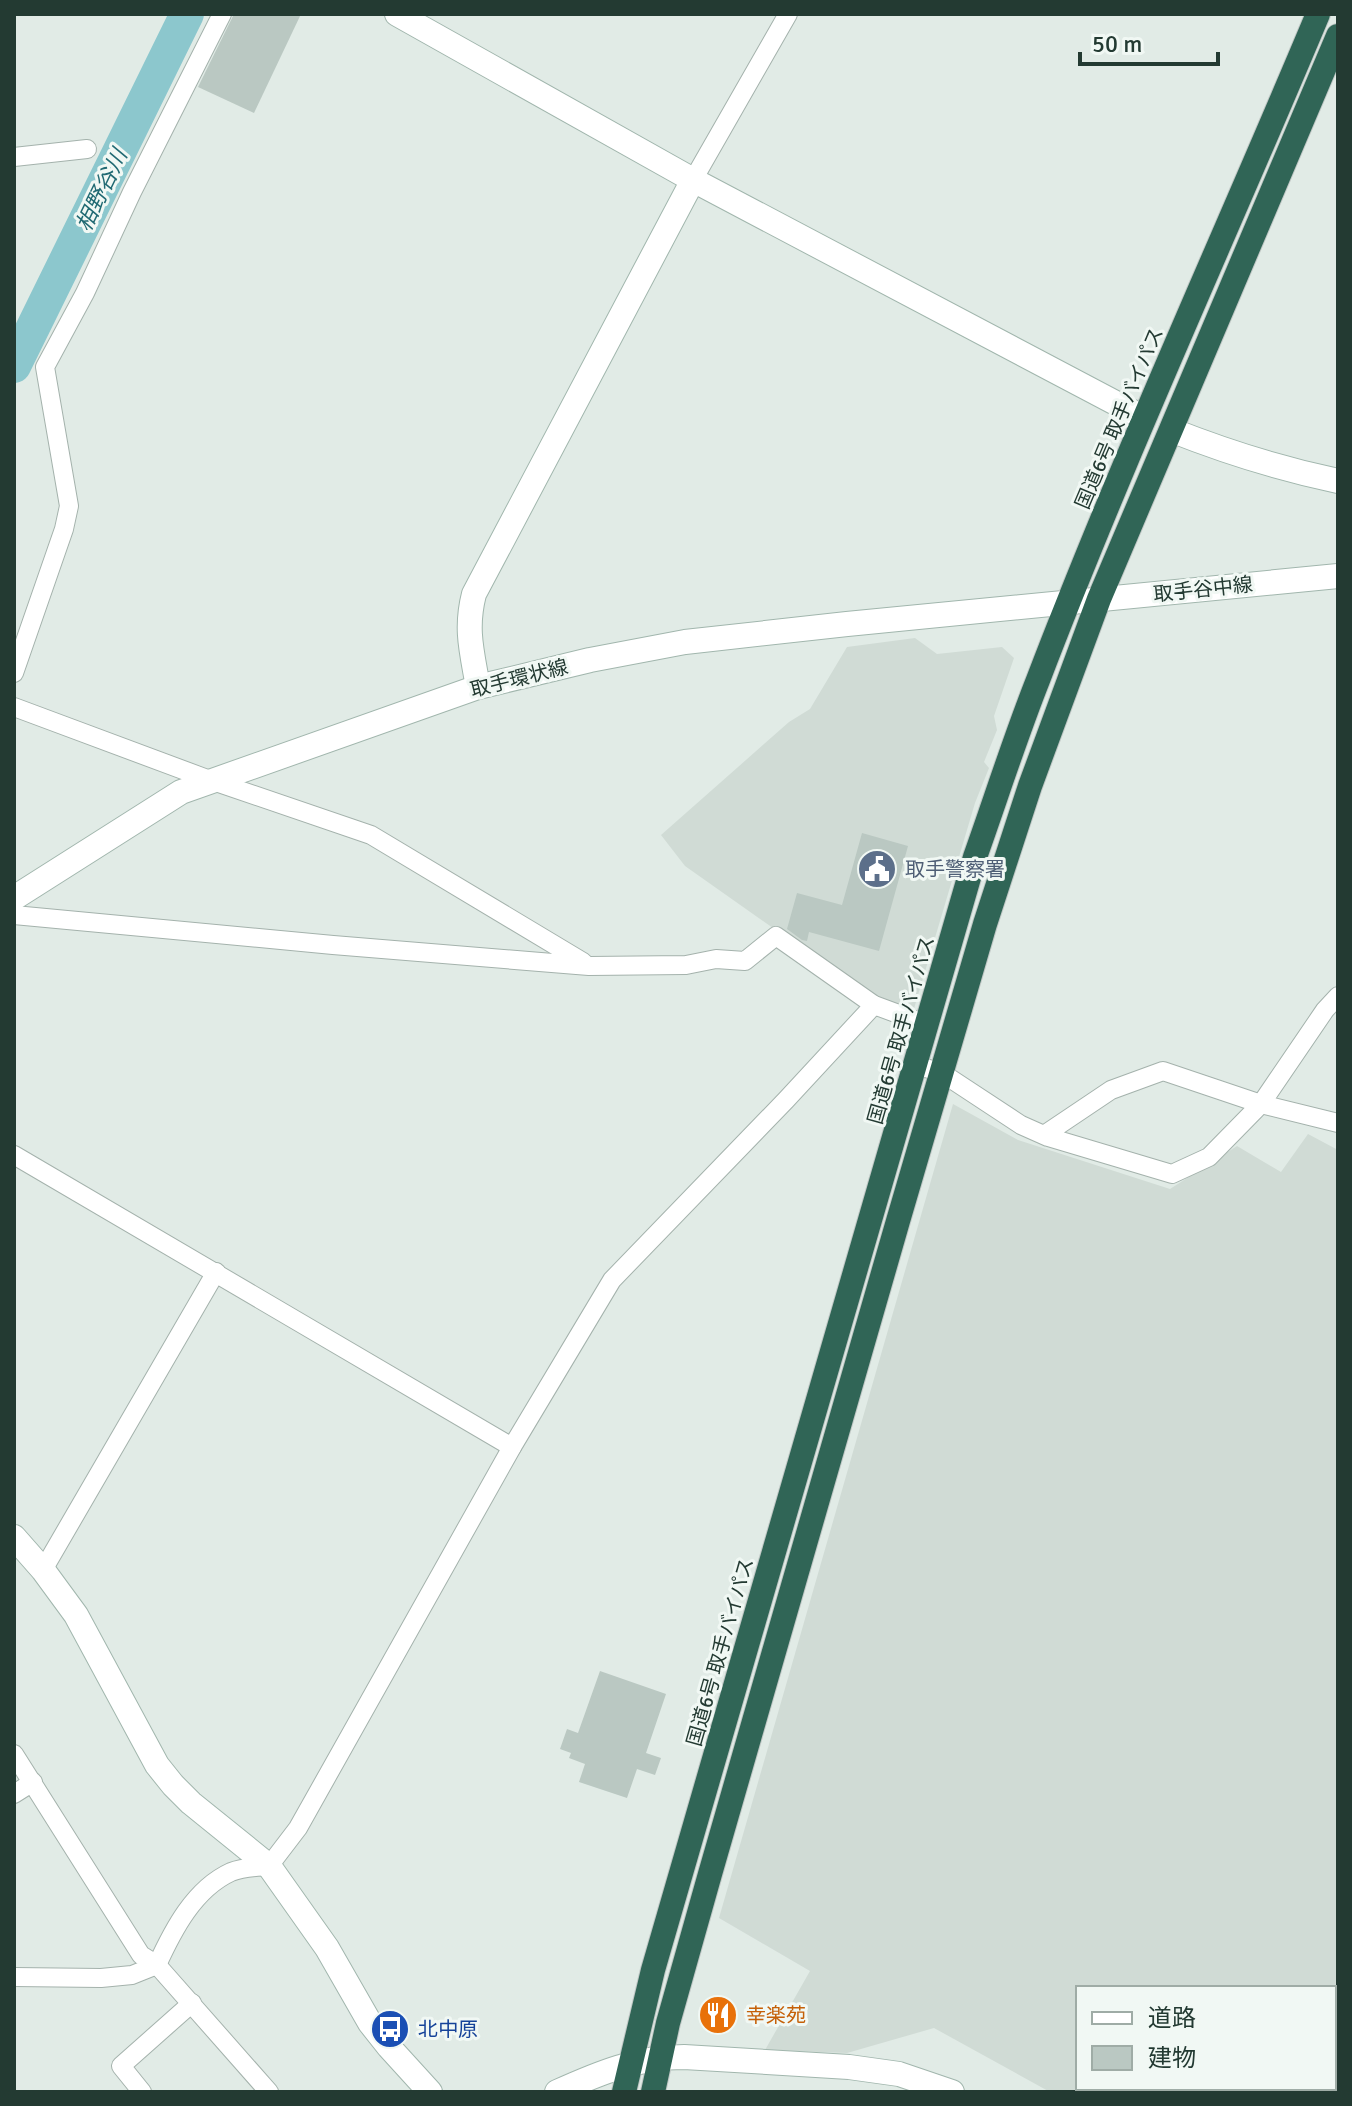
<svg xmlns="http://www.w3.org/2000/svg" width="1352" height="2106" font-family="Signika,'Noto Sans JP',sans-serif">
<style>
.built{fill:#d0dbd5;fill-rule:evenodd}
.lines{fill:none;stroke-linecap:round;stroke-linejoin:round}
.river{stroke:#8cc7cd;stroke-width:34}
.building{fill:#bac8c2}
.street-casing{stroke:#a4b2ac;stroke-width:20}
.secondary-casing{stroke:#a1b6ad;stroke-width:26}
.highway-casing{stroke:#c1c8c6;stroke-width:26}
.street{stroke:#fff;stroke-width:18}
.secondary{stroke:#fff;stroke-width:24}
.highway{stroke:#306556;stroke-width:24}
.labels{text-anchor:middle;stroke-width:6;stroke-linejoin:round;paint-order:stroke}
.street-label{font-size:20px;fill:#233a32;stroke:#f1f8f4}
.service-label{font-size:20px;fill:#4e5e75;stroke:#f1f8f4;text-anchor:start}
.food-label{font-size:20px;fill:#c56008;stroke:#f1f8f4;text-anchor:start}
.transit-label{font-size:20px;fill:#164399;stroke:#f1f8f4;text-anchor:start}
.water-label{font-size:22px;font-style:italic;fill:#216a73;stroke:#f1f8f4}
</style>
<rect width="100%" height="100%" fill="#e1ebe6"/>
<!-- built -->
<g class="built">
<polygon points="915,638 937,654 1002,647 1014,658 994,716 997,730 984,762 989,768 975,803 913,1012 868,995 685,866 661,835 789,722 810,709 847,647"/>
<path d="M953,1104L1018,1140L1170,1189L1237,1146L1281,1172L1308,1134L1338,1150V2092H1050L934,2028L847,2053L765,2050L810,1971L719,1918ZM1078,1988H1334V2088H1078Z"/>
</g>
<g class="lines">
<!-- river -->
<polyline class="river" points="14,366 187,14"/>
</g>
<!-- building -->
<g class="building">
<polygon points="234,14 301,14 254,113 198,87"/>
<polygon points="862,833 908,846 879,951 809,932 807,941 802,940 787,929 797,893 842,905"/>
<polygon points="600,1671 666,1694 646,1753 661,1758 655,1775 637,1769 627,1798 579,1782 585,1764 569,1758 571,1753 560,1749 567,1729 578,1733"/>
</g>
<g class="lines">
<defs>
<g id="street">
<polyline points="14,157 87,149"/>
<polyline points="693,180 788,14"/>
<polyline points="14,673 64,529 69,506 45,367 85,293 132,192 222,14"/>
<polyline points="14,707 210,780 371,835 583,962"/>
<polyline points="14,915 333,945 589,966 686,965 716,959 745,961 776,936 874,1005 928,1025"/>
<polyline points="1338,996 1325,1010 1261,1104 1338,1123"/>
<polyline points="916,1065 942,1073 1021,1125 1048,1137 1172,1174 1209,1157 1261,1104 1163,1071 1111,1090 1044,1135"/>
<polyline points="14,1155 512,1447"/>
<polyline points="43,1570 216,1272"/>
<polyline points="14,1754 141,1955 157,1965 269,2092"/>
<polyline points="14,1794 33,1782"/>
<path d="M14,1977L101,1978L132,1975L157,1965C173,1930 194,1889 231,1872C243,1867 257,1867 269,1866L298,1828L512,1447L612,1280L786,1100L874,1005"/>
<polyline points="142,2092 121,2066 192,2003"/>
</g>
<g id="secondary">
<polyline points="397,14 693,180 1144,418"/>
<path d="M1171,430C1224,451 1281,469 1338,481"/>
<path d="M478,687C472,652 465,629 474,594L693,180"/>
<polyline points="14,898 181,792 478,687 590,660 685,642 847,624 1338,576"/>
<polyline points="14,1537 43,1570 76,1615 157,1765 173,1785 191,1803 269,1866 327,1948 370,2023 389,2047 430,2092"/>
<path d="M557,2092C599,2073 638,2057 684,2057L849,2067L899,2074L952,2092"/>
</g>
<g id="highway">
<path d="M624,2092L653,1970L975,857C996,798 1015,738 1038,680C1124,455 1225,236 1318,14"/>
<polyline points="653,2092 668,2023 710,1874 898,1221 985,924 1030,786 1099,599 1338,36"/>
</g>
</defs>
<!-- street casing -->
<use href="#street" class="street-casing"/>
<!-- secondary casing -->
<use href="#secondary" class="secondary-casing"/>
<!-- highway casing -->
<use href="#highway" class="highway-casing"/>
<!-- street -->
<use href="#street" class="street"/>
<!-- secondary -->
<use href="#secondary" class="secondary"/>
<!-- highway -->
<use href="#highway" class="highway"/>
</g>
<!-- icons -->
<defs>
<symbol id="civic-disc" viewBox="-11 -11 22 22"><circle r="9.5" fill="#5c6f8a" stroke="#f1f8f4"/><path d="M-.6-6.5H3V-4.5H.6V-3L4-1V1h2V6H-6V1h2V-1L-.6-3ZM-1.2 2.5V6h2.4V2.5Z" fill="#fff"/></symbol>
<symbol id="restaurant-disc" viewBox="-11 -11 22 22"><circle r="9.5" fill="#e8710a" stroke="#f1f8f4"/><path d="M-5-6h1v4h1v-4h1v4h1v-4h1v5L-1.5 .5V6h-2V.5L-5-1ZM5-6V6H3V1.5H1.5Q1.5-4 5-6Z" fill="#fff"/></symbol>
<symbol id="bus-disc" viewBox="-11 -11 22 22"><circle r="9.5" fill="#1a4fb4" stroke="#f1f8f4"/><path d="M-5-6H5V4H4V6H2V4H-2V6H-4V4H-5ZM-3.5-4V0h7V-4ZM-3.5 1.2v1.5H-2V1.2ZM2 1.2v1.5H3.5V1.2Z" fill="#fff"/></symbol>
</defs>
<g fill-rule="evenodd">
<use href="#civic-disc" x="855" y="847" width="44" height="44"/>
<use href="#restaurant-disc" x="696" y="1993" width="44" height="44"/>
<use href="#bus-disc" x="368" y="2007" width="44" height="44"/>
</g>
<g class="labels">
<!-- street labels -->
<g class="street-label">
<text transform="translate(1119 418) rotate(-67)" y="7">国道6号 取手バイパス</text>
<text transform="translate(1203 589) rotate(-6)" y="7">取手谷中線</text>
<text transform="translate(519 678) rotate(-14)" y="7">取手環状線</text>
<text transform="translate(901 1030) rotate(-74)" y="7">国道6号 取手バイパス</text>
<text transform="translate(720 1652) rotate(-74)" y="7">国道6号 取手バイパス</text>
</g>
<!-- service labels -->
<g class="service-label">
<text x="905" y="876">取手警察署</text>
</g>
<!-- food labels -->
<g class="food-label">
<text x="746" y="2022">幸楽苑</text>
</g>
<!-- transit labels -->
<g class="transit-label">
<text x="418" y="2036">北中原</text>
</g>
<!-- water labels -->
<g class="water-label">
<text transform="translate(101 190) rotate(-64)" y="8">相野谷川</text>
</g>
</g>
<!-- border -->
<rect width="1352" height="2106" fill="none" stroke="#233a32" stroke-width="32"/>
<!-- legend -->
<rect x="1076" y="1986" width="260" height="104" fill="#f1f8f4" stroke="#9faca6" stroke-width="2"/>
<rect x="1092" y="2012" width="40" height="12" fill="#ffffff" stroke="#9faca6" stroke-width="2"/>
<text x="1148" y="2026" font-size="24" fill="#233a32">道路</text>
<rect x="1092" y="2046" width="40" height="24" fill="#bac8c2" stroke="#9faca6" stroke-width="2"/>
<text x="1148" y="2066" font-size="24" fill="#233a32">建物</text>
<!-- scale -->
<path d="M1080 52v12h138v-12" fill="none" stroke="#233a32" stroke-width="4"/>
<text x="1092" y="52" font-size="24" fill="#233a32" stroke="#f1f8f4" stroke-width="6" paint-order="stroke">50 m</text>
</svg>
